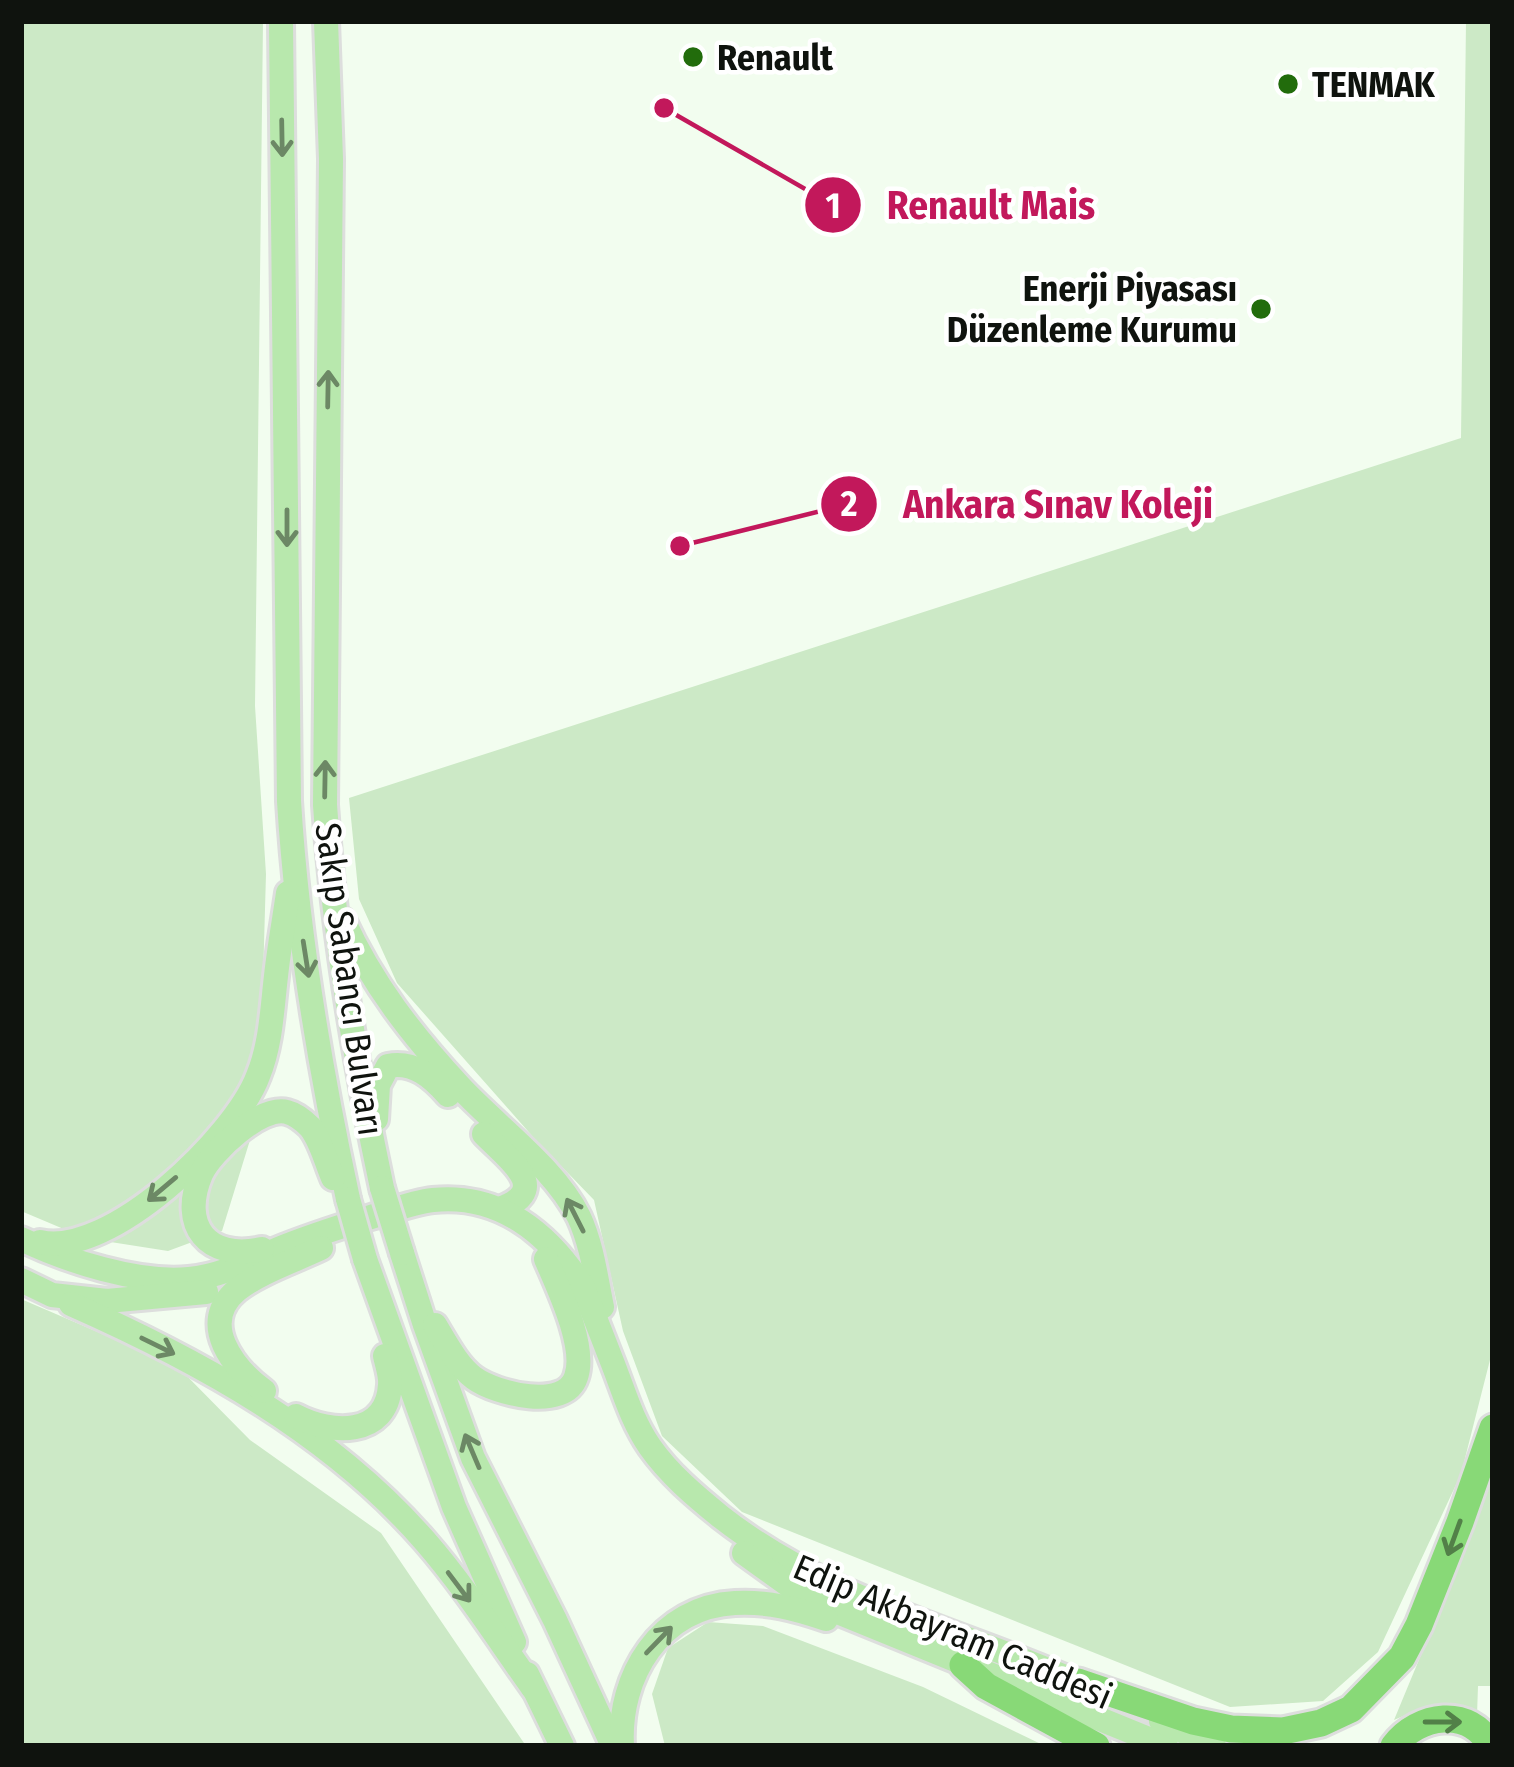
<svg xmlns="http://www.w3.org/2000/svg" width="1514" height="1767" font-family="'Fira Sans Condensed',sans-serif">
<style>
.green{fill:#cce9c6}
.lines{fill:none;stroke-linecap:round;stroke-linejoin:round}
.primary-casing{stroke:#dddedd;stroke-width:30}
.highway-casing{stroke:#dddedd;stroke-width:33}
.primary{stroke:#b8e8ad;stroke-width:24}
.highway{stroke:#88d977;stroke-width:27}
.primary-bridge-casing{stroke:#dddedd;stroke-width:30;stroke-linecap:butt}
.primary-bridge{stroke:#b8e8ad;stroke-width:24}
.oneway{stroke:#6c8865}
.oneway2{stroke:#528048}
.poi-dot{fill:#226c0c;stroke:#fff;stroke-width:4.5}
.labels{text-anchor:middle;stroke-width:9;stroke-linejoin:round;paint-order:stroke}
.poi-label{font-size:36px;font-weight:bold;fill:#0f130e;stroke:#fff;text-anchor:start}
.street-label{font-size:36px;fill:#0f130e;stroke:#fff}
.leader{fill:none;stroke:#c2185b;stroke-width:4.5}
.callout-dot{fill:#c2185b;stroke:#fff;stroke-width:4.5}
.mark-label{font-size:36px;text-anchor:middle;font-weight:bold;fill:#fff}
.callout-label{font-size:39px;text-anchor:middle;font-weight:bold;fill:#c2185b;stroke:#fff;stroke-width:9;stroke-linejoin:round;paint-order:stroke}
</style>
<rect width="100%" height="100%" fill="#f2fdef"/>
<!-- green -->
<g class="green">
<polygon points="21,21 263,21 255,706 266,874 262,1014 258,1114 222,1231 168,1251 85,1238 21,1211"/>
<polygon points="1466,21 1492,21 1492,1352 1461,1474 1378,1652 1323,1701 1230,1707 742,1512 662,1436 623,1331 594,1200 534,1138 397,983 359,899 349,798 1461,438"/>
<polygon points="21,1299 177,1366 250,1440 381,1533 526,1746 21,1746"/>
<path d="M1493,1470L1491,1686H1478L1477,1715C1442,1707 1428,1704 1394,1720L1457,1568Z"/>
<polygon points="708,1622 763,1626 923,1687 1045,1746 665,1746 652,1694 668,1648"/>
</g>
<g class="lines">
<defs>
<g id="primary">
<path d="M281,21L289,801C297,934 320,1069 348,1199"/>
<path d="M326,21L331,159L325,805C334,934 355,1061 382,1188"/>
<path d="M343,920C372,984 412,1035 460,1087C497,1127 555,1168 579,1217C592,1245 596,1278 602,1307"/>
<path d="M376,1119L378,1085L388,1066C414,1061 432,1077 448,1095"/>
<path d="M484,1134C507,1158 554,1189 500,1209"/>
<path d="M21,1239C67,1261 138,1284 189,1279C220,1276 248,1262 276,1250C307,1237 339,1227 371,1217C391,1211 413,1202 433,1200C500,1193 549,1234 583,1287C593,1313 603,1338 613,1364C624,1392 632,1421 650,1447C669,1474 695,1496 721,1517C832,1604 966,1631 1092,1689"/>
<path d="M40,1242C110,1258 235,1137 258,1076C271,1044 272,1010 276,976C279,948 284,921 288,893"/>
<path d="M262,1249C208,1261 179,1226 201,1174C211,1152 261,1105 287,1112C295,1114 304,1121 310,1127C321,1140 326,1162 333,1178"/>
<polyline points="402,1253 425,1325 473,1458 555,1620 613,1746"/>
<polyline points="365,1259 454,1507 514,1642"/>
<polyline points="21,1280 52,1295 107,1301 206,1292"/>
<path d="M71,1304C200,1361 331,1433 425,1541C465,1587 498,1639 533,1688"/>
<path d="M435,1325C446,1343 457,1365 474,1378C496,1394 565,1411 576,1377C587,1347 558,1287 546,1259"/>
<path d="M264,1391C234,1369 197,1323 237,1290C258,1273 296,1260 321,1248"/>
<path d="M296,1416C330,1434 387,1438 390,1385C391,1376 387,1365 385,1356"/>
<polyline points="744,1553 794,1589 830,1609 1166,1746"/>
<polyline points="527,1674 562,1746"/>
<polyline points="1161,1721 1214,1746"/>
<path d="M622,1746C618,1676 660,1607 735,1603C767,1601 797,1609 826,1619"/>
</g>
<g id="highway">
<polyline points="963,1665 986,1686 1096,1746"/>
<polyline points="1078,1682 1193,1721 1231,1729 1283,1731 1321,1723 1351,1709 1402,1657 1419,1625 1460,1522 1493,1428"/>
<path d="M1394,1746C1418,1714 1470,1706 1491,1746"/>
</g>
</defs>
<!-- primary casing -->
<use href="#primary" class="primary-casing"/>
<!-- highway casing -->
<use href="#highway" class="highway-casing"/>
<!-- primary -->
<use href="#primary" class="primary"/>
<!-- highway -->
<use href="#highway" class="highway"/>
<defs>
<g id="primary-bridge">
<polyline points="382,1188 402,1253"/>
<polyline points="348,1199 365,1259"/>
</g>
</defs>
<!-- primary-bridge casing -->
<use href="#primary-bridge" class="primary-bridge-casing"/>
<!-- primary-bridge -->
<use href="#primary-bridge" class="primary-bridge"/>
</g>
<!-- one-way arrows -->
<defs><path id="oneway-shaft" d="M-6 0H5M1.5-3L5.5 0L1.5 3" fill="none" stroke-width="1.6" stroke-linecap="round" stroke-linejoin="round" transform="scale(3)"/></defs>
<g class="oneway">
<use href="#oneway-shaft" transform="translate(282 138) rotate(89)"/>
<use href="#oneway-shaft" transform="translate(328 389) rotate(-89)"/>
<use href="#oneway-shaft" transform="translate(287 528) rotate(90)"/>
<use href="#oneway-shaft" transform="translate(325 779) rotate(-89)"/>
<use href="#oneway-shaft" transform="translate(306 959) rotate(81)"/>
<use href="#oneway-shaft" transform="translate(162 1189) rotate(140)"/>
<use href="#oneway-shaft" transform="translate(575 1215) rotate(-117)"/>
<use href="#oneway-shaft" transform="translate(158 1346) rotate(26)"/>
<use href="#oneway-shaft" transform="translate(472 1451) rotate(-113)"/>
<use href="#oneway-shaft" transform="translate(459 1587) rotate(53)"/>
<use href="#oneway-shaft" transform="translate(659 1640) rotate(-46)"/>
</g>
<g class="oneway2">
<use href="#oneway-shaft" transform="translate(1454 1538) rotate(110)"/>
<use href="#oneway-shaft" transform="translate(1443 1722)"/>
</g>
<!-- markers -->
<g class="poi-dot">
<circle cx="693" cy="57" r="12"/>
<circle cx="1288" cy="84" r="12"/>
<circle cx="1261" cy="309" r="12"/>
</g>
<g class="labels">
<!-- poi labels -->
<g class="poi-label">
<text x="717" y="70">Renault</text>
<text x="1312" y="97">TENMAK</text>
<text x="1237" y="301" text-anchor="end">Enerji Piyasası<tspan x="1237" dy="41">Düzenleme Kurumu</tspan></text>
</g>
<!-- street labels -->
<g class="street-label">
<text transform="translate(350 979) rotate(82)" y="13">Sakıp Sabancı Bulvarı</text>
<text transform="translate(953 1631) rotate(23)" y="13">Edip Akbayram Caddesi</text>
</g>
</g>
<!-- callouts -->
<path class="leader" d="M664 108L833 205M680 546L849 504"/>
<g class="callout-dot">
<circle cx="664" cy="108" r="12"/>
<circle cx="680" cy="546" r="12"/>
<circle cx="833" cy="205" r="30"/>
<circle cx="849" cy="504" r="30"/>
</g>
<g class="mark-label">
<text x="833" y="218">1</text>
<text x="849" y="516">2</text>
</g>
<g class="callout-label">
<text x="991" y="219">Renault Mais</text>
<text x="1058" y="518">Ankara Sınav Koleji</text>
</g>
<!-- border -->
<rect width="1514" height="1767" fill="none" stroke="#0f130e" stroke-width="48"/>
</svg>
